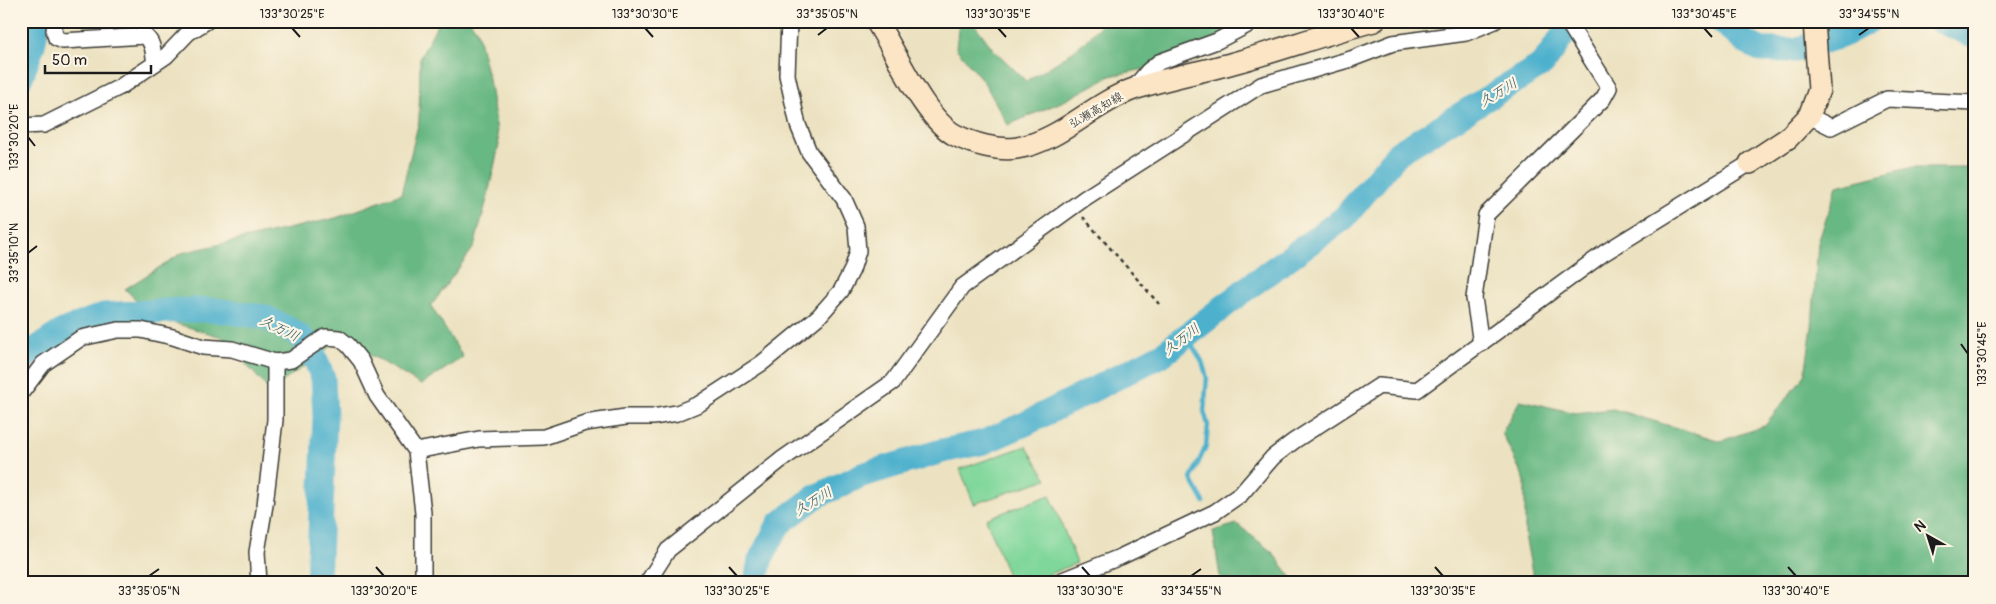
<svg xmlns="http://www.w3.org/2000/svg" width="1996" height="604" font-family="Pangolin,'Klee One',sans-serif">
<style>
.green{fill:#80d79b;stroke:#4e7a5c}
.forest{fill:#68b883;stroke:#426a50}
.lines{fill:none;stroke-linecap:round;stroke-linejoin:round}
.stream{stroke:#4eb1cd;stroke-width:4.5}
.river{stroke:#4eb1cd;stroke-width:25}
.street-casing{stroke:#3b3a35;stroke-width:18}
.secondary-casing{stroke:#3b3a35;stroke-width:24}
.path{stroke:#3b3a35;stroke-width:2.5;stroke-dasharray:4 4;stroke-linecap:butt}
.street{stroke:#fff;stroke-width:15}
.secondary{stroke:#fce5c4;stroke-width:21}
.ticks{fill:none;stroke:#1c1c1c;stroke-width:2}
.labels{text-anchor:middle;stroke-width:4.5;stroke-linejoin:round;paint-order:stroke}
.street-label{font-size:12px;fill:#1c1c1c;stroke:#fcf5e5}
.water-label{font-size:14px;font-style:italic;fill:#305863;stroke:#fcf5e5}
.neatline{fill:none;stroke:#1c1c1c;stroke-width:2}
.ticks-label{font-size:12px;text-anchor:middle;fill:#1c1c1c}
</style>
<rect width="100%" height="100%" fill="#fcf5e5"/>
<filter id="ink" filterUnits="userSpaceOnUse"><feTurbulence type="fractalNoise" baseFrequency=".02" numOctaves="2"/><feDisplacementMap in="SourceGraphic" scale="10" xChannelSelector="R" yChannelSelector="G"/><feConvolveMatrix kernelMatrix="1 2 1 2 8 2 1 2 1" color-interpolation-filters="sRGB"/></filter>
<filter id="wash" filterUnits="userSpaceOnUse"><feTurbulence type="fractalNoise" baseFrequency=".0096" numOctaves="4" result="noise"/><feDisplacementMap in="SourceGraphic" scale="20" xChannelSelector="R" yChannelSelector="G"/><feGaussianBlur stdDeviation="1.12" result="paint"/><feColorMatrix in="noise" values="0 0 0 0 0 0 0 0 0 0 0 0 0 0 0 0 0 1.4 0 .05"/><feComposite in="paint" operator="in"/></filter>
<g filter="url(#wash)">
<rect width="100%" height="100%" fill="#ece2c1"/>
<!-- green -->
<g class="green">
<polygon points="1026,446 1047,479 974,504 960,469"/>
<polygon points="1050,495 1077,563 1027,583 1011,583 986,519"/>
</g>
<!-- forest -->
<g class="forest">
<polygon points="439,21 470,21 477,31 490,85 499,145 487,199 474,247 431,306 463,357 421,385 378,359 338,341 270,391 222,337 154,317 125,289 182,253 336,218 401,194 419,121 420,58"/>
<path d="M959,21H972L993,49L1026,81C1055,64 1083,48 1104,21H1248L1159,66L1110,76L1066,100L1008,125L984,82L956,48Z"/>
<polygon points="1975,165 1975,583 1534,583 1525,535 1525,481 1502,433 1520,400 1575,413 1613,409 1721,441 1764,426 1805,375 1812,327 1818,243 1837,186 1909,168 1970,168"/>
<polygon points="1237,524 1272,552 1296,583 1221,583 1213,531"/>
</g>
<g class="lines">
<!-- stream -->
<polyline class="stream" points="1186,336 1202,361 1207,378 1204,411 1208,425 1206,446 1191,479 1204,502"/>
<!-- river -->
<g class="river">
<polyline points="1721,21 1745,42 1762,50 1795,50 1841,36 1869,21"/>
<polyline points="1940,21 1975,36"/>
<polyline points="21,77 33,45 38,21"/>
<polyline points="21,361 30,353 63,331 104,315 183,310 216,310 265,317 290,330 301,337 310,346 323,378 325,416 318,583"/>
<polyline points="756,583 760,560 779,524 815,497 862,475 942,451 984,442 1025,424 1163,354 1250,286 1344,218 1398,153 1543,64 1573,21"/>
</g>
</g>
</g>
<g filter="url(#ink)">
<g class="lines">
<defs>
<g id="street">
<path d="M55,21L54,31L56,38L63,41L145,36C154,42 153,54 155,63"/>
<polyline points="1133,89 1148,71 1159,62 1217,41 1255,21"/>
<polyline points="1809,116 1831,127 1887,99 1975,103"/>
<polyline points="21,126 44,125 120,87 166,56 188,33 207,21"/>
<polyline points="1481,344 1474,298 1486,215 1603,99 1609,88 1567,21"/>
<polyline points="21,393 43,364 81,338 118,330 141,330 173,337 203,347 232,349 275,362 291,360 325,337 339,338 348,345 361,361 377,396 416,451 423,513 423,583"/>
<polyline points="416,451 479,439 544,437 585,423 626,417 653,417 677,413 699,404 762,363 819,316 841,291 852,270 858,251 856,226 844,199 809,152 798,125 787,75 789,21"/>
<polyline points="259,583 257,552 265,505 275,420 275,362"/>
<polyline points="647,583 668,550 781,460 893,382 962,287 1085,198 1261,85 1351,59 1393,43 1466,33 1495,21"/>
<polyline points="1055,583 1120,557 1215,512 1241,494 1273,457 1294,441 1379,386 1417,390 1604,253 1750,163"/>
</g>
<g id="secondary">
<path d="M876,21C897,53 923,117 955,135C973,144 998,151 1017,148C1060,141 1091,105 1131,90C1165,78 1202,72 1237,62C1283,49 1328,33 1374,21"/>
<polyline points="1750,163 1788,138 1809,116 1819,90 1814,21"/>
</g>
</defs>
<!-- street casing -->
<use href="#street" class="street-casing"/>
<!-- secondary casing -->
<use href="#secondary" class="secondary-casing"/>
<!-- path -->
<polyline class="path" points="1083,217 1159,304"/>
<!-- street -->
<use href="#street" class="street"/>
<!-- secondary -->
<use href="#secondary" class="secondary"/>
</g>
</g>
<!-- ticks -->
<path class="ticks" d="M292,28L300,37M645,28L653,37M998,28L1006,37M1351,28L1359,37M1704,28L1712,37M818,35L827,28M1859,35L1869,28M28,137L35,146M28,253L37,246M1961,344L1968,354M376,567L384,576M729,567L737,576M1082,567L1090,576M1435,567L1443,576M1788,567L1796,576M149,576L159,569M1191,576L1201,569"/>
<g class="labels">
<!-- street labels -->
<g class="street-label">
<text transform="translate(1096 110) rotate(-30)" y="4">弘瀬高知線</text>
</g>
<!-- water labels -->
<g class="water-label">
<text transform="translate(1498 92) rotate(-31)" y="5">久万川</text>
<text transform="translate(280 328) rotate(26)" y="5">久万川</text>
<text transform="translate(1181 339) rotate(-37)" y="5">久万川</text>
<text transform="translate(813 501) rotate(-31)" y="5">久万川</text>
</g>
</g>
<!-- margin -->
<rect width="1996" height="604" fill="none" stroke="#fcf5e5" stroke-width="55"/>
<!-- north arrow -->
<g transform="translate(1928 536) rotate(321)" stroke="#fcf5e5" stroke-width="4" paint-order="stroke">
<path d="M0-4L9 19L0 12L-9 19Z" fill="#1c1c1c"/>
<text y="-8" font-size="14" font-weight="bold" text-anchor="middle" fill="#1c1c1c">N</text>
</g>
<!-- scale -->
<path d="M45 65v8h106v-8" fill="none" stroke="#1c1c1c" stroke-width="2.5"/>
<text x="52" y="65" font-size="15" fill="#1c1c1c" stroke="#fcf5e5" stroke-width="4" paint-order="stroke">50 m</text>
<rect x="28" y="28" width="1940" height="548" class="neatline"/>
<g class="ticks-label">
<text x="292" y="18">133°30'25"E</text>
<text x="645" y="18">133°30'30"E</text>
<text x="827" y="18">33°35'05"N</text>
<text x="998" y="18">133°30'35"E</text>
<text x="1351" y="18">133°30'40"E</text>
<text x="1704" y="18">133°30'45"E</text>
<text x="1869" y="18">33°34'55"N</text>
<text transform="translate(14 137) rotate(-90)" y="4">133°30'20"E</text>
<text transform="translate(14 253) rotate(-90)" y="4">33°35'10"N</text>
<text transform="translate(1982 354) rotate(-90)" y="4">133°30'45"E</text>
<text x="149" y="595">33°35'05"N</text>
<text x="384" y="595">133°30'20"E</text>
<text x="737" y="595">133°30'25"E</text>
<text x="1090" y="595">133°30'30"E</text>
<text x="1191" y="595">33°34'55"N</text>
<text x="1443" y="595">133°30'35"E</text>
<text x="1796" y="595">133°30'40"E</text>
</g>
</svg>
